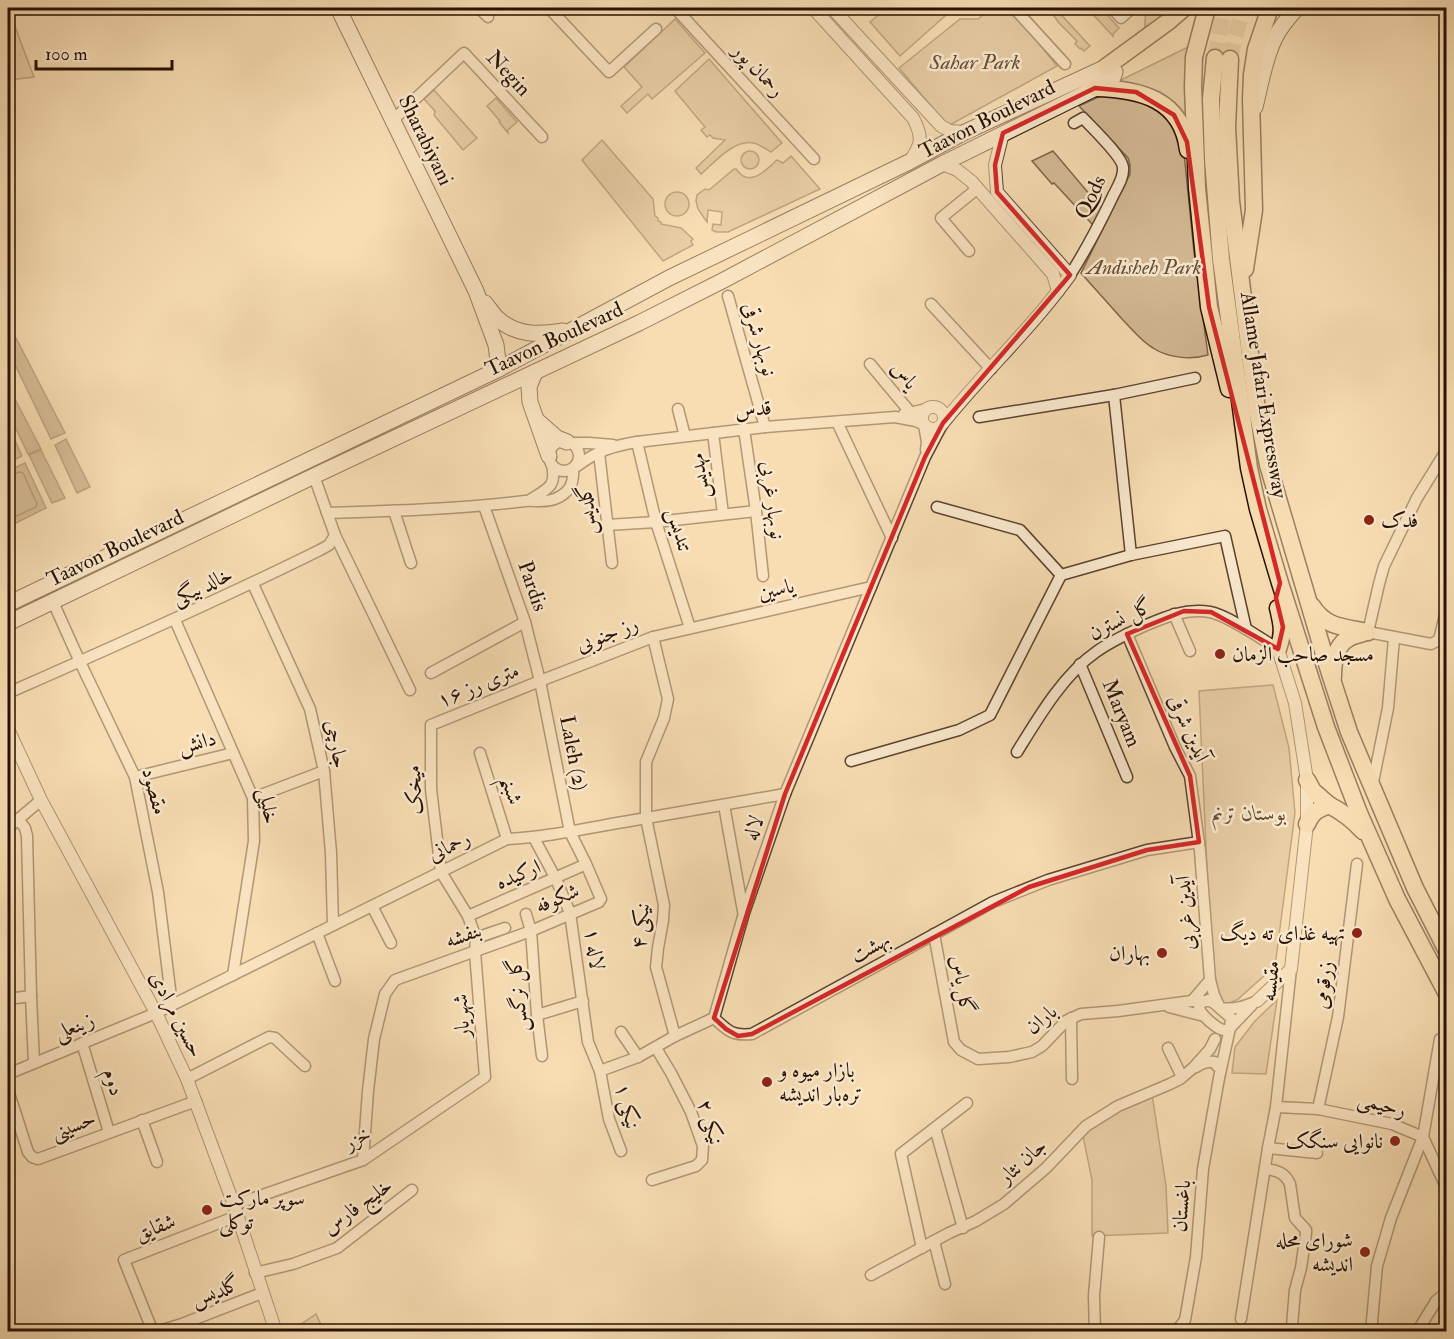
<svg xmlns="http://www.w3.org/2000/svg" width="1454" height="1339" font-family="'IM FELL Double Pica',Amiri,serif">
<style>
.green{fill:#d4ba95;stroke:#7e654a;stroke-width:1.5}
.water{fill:#b19776;stroke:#7a6147;stroke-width:1.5}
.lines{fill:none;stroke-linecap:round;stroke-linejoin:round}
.shore{stroke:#6c543b;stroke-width:1.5}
.trunk-tunnel{stroke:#d9be98;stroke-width:16;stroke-dasharray:16 8;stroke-linecap:butt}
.minor-casing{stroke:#5b432d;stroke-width:13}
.tertiary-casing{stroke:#5b432d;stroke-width:14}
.secondary-casing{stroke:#271000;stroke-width:17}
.trunk-casing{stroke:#271000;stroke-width:19}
.minor{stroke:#fae9ce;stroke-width:10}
.tertiary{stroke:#fae9ce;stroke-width:12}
.secondary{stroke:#fae9ce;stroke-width:15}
.trunk{stroke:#f8ddb3;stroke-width:16}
.marked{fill:none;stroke:#d62828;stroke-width:4.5;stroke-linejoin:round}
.poi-dot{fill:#8f2418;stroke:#fae9ce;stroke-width:2}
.labels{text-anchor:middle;stroke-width:5;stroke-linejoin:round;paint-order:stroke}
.park-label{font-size:21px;font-style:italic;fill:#644c34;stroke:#fae9ce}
.street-label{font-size:21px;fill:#271000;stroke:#fae9ce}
.poi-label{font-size:21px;fill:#271000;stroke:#fae9ce;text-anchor:start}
</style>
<rect width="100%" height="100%" fill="#f8ddb3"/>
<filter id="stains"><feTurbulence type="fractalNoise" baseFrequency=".00333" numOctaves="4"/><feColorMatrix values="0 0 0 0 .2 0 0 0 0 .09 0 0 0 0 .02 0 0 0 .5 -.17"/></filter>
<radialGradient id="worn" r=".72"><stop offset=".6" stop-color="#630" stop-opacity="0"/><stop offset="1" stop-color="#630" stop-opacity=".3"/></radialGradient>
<!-- green -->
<g class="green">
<polygon points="8,8 34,77 8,80"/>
<polygon points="887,8 954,8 900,56 870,22"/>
<polygon points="991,8 993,8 998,12 1003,8 1010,8 1057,66 948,126 899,68 960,19 978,19"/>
<polygon points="1046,8 1055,8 1090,46 1084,51 1081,48 1080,49 1075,44 1077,41 1059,23 1049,9 1048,10"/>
<polygon points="1087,8 1101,8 1119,28 1113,34 1113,36"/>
<polygon points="1146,8 1179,8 1144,38"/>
<polygon points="675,19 705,53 652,99 648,94 627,113 621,106 642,87 624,67"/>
<path d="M1190,46L1189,124C1181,109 1165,94 1148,88C1139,84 1129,83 1119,81Z"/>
<path d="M709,59L782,143L771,152C766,149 760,145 754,143C734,139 715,162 701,174L696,168L725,140L713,138L710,135L707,137L701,130L705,127L675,91Z"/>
<polygon points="434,90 477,138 463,150 434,115 435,111 424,99"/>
<path d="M1109,92H1118L1169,115L1184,153L1194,252L1208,355C1191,360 1168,358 1153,348C1141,341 1132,329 1122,319C1109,304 1095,289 1081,273L1130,174V165L1128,158L1079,106Z"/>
<polygon points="496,98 517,122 508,130 508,133 499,122 500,121 487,106"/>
<polygon points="602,140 653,199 655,216 658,218 658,221 661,222 661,224 681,228 693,239 691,241 693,245 663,261 582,160"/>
<polygon points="1053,151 1102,209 1093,225 1054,183 1052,184 1032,161"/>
<circle cx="750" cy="160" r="9"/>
<path d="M791,156L820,189L728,232H716L712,230L713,224L721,225L722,212L708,210L707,222L698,209L696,201L697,195L705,189L709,190L734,169H736C738,171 740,174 743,176C755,183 769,167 777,160L783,163Z"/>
<circle cx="677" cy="204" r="12"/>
<polygon points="1273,685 1289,748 1295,813 1275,966 1237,1000 1221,1006 1212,982 1199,691"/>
<polygon points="1277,1000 1266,1074 1232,1073 1235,1047 1255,1021"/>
<polygon points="1152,1094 1166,1186 1168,1233 1092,1236 1092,1180 1082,1131 1093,1121"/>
<polygon points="316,1314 324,1331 291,1331"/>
</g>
<!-- water -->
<g class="water">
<polygon points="16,338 65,433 51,439 8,350 8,342"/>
<polygon points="16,401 41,449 28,454 8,412 8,405"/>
<polygon points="8,425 22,456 8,463"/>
<polygon points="66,439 90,487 77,493 55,445"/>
<polygon points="41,450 65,498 52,503 29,455"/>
<polygon points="25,463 46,508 8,527 8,471"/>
</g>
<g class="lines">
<!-- shore -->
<polyline class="shore" points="8,476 20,472 23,473 37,504 36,507 8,520"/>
<!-- trunk-tunnel -->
<g class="trunk-tunnel">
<polyline points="1215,58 1223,14 1225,8"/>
<polyline points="1230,59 1235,36 1244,8"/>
</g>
<defs>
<g id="minor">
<polyline points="479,8 488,17"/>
<polyline points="549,8 609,72 656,29"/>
<polyline points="675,8 814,159"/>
<polyline points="1014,8 1065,64"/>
<polyline points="1112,8 1121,18 1132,8"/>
<polyline points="393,120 464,53 542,137"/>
<polyline points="969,251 941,218 978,188"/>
<path d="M1070,275C1086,250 1099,225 1112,198C1116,189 1124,178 1123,168C1123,157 1091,127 1083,118L1074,123"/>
<polyline points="728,296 765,427"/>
<polyline points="931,304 991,369"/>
<polyline points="870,364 910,412"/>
<polyline points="1114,395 1131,555"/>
<polyline points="678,409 685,436"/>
<polyline points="904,414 927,409"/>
<polyline points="979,417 1114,395 1195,378"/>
<polyline points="837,422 892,538"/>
<polyline points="744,429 756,511 763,576"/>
<polyline points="713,433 723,514"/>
<circle cx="564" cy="456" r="15"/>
<polyline points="637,442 656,522 690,628"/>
<polyline points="572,443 589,443 613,445"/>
<polyline points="1446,451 1417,498 1384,566 1379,584 1368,632 1431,644 1439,640 1446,611"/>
<polyline points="599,453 612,563"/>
<path d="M577,466C597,451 612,446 637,442L765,427L895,417L916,421L924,425L927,442L926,450"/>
<polyline points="314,476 335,535 410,690"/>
<path d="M530,500C547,489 557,487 552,465"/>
<polyline points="484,506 525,622 540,681 570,832 586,864 601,899"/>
<polyline points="937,507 1020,530 1061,575 1131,555 1225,536 1246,629"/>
<polyline points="394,511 411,563"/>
<path d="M327,513C393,511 459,509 525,501C535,500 548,503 557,498C570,492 574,483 573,469"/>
<polyline points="607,525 656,522 756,511"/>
<polyline points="253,584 310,709 324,771 331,853 333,925"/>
<polyline points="53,602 80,662 135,777 158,892 172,1005"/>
<polyline points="1174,614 1190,651"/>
<polyline points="175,620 253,798 254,841 233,975"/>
<path d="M1127,634L1175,747L1190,776L1200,851L1210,980L1214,995L1220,1008C1234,1010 1244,1007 1257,1001"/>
<polyline points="653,637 668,699 664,718 646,762 646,818 664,905 663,920 658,948 656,967 675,1036"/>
<polyline points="1080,664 1127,777"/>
<polyline points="431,673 525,622"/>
<path d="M8,693C113,647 217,601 320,550L329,545L335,535"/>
<path d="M1017,752C1038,718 1063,675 1096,652C1111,641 1127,634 1144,626C1165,617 1186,608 1210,612C1227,615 1262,639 1278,649"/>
<polyline points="480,753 507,839"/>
<polyline points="851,761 959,730 990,715 1061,575"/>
<polyline points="135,777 233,753"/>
<polyline points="1372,787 1388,708 1394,638"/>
<polyline points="253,798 324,771"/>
<polyline points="724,805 743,911"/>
<polyline points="18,819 25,828 27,836 31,996"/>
<polyline points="8,828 41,800"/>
<polyline points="534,838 556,879 570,913 588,1042 600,1071 609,1119 621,1151"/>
<polyline points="372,906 391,943"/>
<polyline points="526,914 531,931 537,1015 542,1056"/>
<polyline points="468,916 582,866"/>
<polyline points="317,933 335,981"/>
<polyline points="934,934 954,1042 961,1050 978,1059 1009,1057 1032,1052 1042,1046 1066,1021 1081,1014 1118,1011 1192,1001 1204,1001"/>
<polyline points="476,938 505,928"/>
<polyline points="8,999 31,996 34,1063"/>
<path d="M1208,1000L1214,1003L1231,1018L1230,1028C1229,1028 1227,1030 1225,1030C1219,1031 1199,1014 1199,1007C1199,1006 1200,1004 1201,1003Z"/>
<polyline points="1192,1001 1210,980"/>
<polyline points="1169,1007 1204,1016"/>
<polyline points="537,1015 583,1001"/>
<path d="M714,1018C728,1031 732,1036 752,1034L993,902L1048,880L1147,850L1199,842"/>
<polyline points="1071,1018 1072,1079"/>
<polyline points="621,1032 638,1057"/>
<polyline points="82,1043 109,1132"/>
<polyline points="1168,1048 1182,1077"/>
<path d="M1196,1067C1202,1063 1207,1061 1215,1062L1217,1066"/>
<polyline points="600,1071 638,1057 675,1036 714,1018 744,913 785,794 925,457 943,423"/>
<path d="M8,1074L156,1013L507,839C550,837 592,827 635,820C685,811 735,803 785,794"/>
<polyline points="187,1079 269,1037 275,1038 305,1066"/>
<polyline points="8,1090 28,1152 32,1157 38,1159 196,1101"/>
<polyline points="1276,1107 1318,1109 1392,1124 1423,1137 1446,1187"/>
<polyline points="1318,1109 1338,1017 1357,864"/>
<polyline points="142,1120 157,1162"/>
<polyline points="935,1128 963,1228"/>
<polyline points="1268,1148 1317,1153"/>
<polyline points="363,1160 368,1091 374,1039 385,994 395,980 531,931 599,902"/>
<path d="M1265,1169C1277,1170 1285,1173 1290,1184L1295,1218L1306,1230V1233L1301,1268L1295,1290L1292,1326L1293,1332"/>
<polyline points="652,1180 696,1166 702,1160 703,1146 691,1112 671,1073 656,1048"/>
<polyline points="234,1205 363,1160 485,1077 475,952 476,938 468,916 441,872 431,789 431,725 540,681 653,637 871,587"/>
<polyline points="934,1241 945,1284"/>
<polyline points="922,1248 901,1154 967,1103"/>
<polyline points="255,1273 293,1264 337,1248 412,1190"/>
<polyline points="871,1275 949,1233 976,1221 1004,1204 1046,1168 1086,1126 1118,1106 1170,1084 1180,1079 1193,1068 1210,1049 1215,1039"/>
<polyline points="1241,1319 1268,1148 1276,1107 1291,969"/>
<polyline points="153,1332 124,1260 237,1216"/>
<polyline points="156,1332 182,1324 262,1293"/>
<polyline points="1095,1332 1094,1296 1099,1237"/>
<polyline points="1172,1332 1178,1329 1185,1320 1196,1257 1203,1169 1219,1078 1230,1028 1252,1005"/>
<polyline points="1371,1332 1377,1266 1391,1218 1423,1137 1440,1039"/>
<polyline points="1417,1332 1436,1301 1446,1293"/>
</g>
<g id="tertiary">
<path d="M813,8L913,118C923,137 922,144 910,161"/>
<polyline points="832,8 941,126 950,131 965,132"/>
<polyline points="942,164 957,170 971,181 1053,274 1058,291"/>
<circle cx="933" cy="418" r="11"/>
<path d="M943,423C983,373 1032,328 1070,275L997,192L995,165L1003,133"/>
<polyline points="8,729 41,800 156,1013 187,1079 234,1205 276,1332"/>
<polyline points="1257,1001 1291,969 1307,824 1307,780 1295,703 1278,649"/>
</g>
<g id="secondary">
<polyline points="338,8 476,291 496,345 499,369"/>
<path d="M1255,107C1261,84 1264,60 1275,38C1280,27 1289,17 1297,8"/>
<path d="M485,303C489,308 493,314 497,318C516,336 539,335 563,331"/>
<polyline points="535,372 529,387 530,402 549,456"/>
<polyline points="539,422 557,438 567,442"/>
<polyline points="8,604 499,369 669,278 909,162 965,132 1106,67 1113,69 1115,72 1112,80 942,164 724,280 639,323 314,476 8,623"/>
</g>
<g id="trunk">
<polyline points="1207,8 1194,57 1193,87 1197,188 1209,307 1229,389"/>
<polyline points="1215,58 1211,99 1213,160 1221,259 1249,468 1258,509 1280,583 1326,727 1359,813 1397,899 1446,992"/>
<polyline points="1230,59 1227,127 1231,201 1257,410 1268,465 1326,661 1349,732 1415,888 1446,949"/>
<polyline points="1106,67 1169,21 1184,8"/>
<path d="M1095,88C1140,89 1182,99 1188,150"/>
<polyline points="1245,269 1254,210 1251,99 1252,75 1256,49 1270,8"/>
<path d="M1312,606C1326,628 1344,627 1368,632"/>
<path d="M1278,649C1284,632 1282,625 1278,608"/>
<path d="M1333,677C1333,663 1335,645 1349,638C1354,635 1361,634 1367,632"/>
<polyline points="1307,780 1313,791 1329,805"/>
<path d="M1307,824C1313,811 1317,810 1329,805C1343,812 1353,820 1363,831"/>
</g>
</defs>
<!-- minor casing -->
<use href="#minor" class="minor-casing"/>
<!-- tertiary casing -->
<use href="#tertiary" class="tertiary-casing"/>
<!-- secondary casing -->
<use href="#secondary" class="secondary-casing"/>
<!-- trunk casing -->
<use href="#trunk" class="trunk-casing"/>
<!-- minor -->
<use href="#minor" class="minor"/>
<!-- tertiary -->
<use href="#tertiary" class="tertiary"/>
<!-- secondary -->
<use href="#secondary" class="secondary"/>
<!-- trunk -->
<use href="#trunk" class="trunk"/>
</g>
<!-- marked area -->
<path d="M0 0H1454V1339H0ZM1095,88L1136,92L1174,115L1187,142L1209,307L1280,583L1276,598L1283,627L1278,649L1211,612L1184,611L1127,634L1190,776L1199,842L1147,850L1029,887L752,1034L738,1036L726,1029L714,1018L785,794L925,457L943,423L1070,275L997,192L995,165L1003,133Z" fill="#f8ddb3" fill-opacity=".55" fill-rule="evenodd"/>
<path class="marked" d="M1095,88L1136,92L1174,115L1187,142L1209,307L1280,583L1276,598L1283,627L1278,649L1211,612L1184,611L1127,634L1190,776L1199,842L1147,850L1029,887L752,1034L738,1036L726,1029L714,1018L785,794L925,457L943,423L1070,275L997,192L995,165L1003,133Z"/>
<!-- markers -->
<g class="poi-dot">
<circle cx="1369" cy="520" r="6"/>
<circle cx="1220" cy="654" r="6"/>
<circle cx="1357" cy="933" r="6"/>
<circle cx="1162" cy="953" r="6"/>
<circle cx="767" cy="1082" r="6"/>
<circle cx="1395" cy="1141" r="6"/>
<circle cx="207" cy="1210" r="6"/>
<circle cx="1365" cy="1252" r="6"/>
</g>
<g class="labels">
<!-- park labels -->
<g class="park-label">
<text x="975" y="69">Sahar Park</text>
<text x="1144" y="274">Andisheh Park</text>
<text x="1249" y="820">بوستان ترنم</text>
</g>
<!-- street labels -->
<g class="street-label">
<text transform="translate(759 70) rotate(47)" y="7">رحمان پور</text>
<text transform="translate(509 73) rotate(47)" y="7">Negin</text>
<text transform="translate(987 119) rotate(-27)" y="7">Taavon Boulevard</text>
<text transform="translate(426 140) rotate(64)" y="7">Sharabiyani</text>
<text transform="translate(1090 197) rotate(-65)" y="7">Qods</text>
<text transform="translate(554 339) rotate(-25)" y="7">Taavon Boulevard</text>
<text transform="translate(760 339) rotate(74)" y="7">نوبهار شرقی</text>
<text transform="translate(905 375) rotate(51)" y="7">یاس</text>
<text transform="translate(1264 395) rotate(81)" y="7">Allame Jafari Expressway</text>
<text transform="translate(753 409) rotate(-6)" y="7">قدس</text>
<text transform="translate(699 476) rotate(-97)" y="7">مهدیس</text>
<text transform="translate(773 500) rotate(83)" y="7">نوبهار غربی</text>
<text transform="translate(586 510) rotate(-96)" y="7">گلدیس</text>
<text transform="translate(680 530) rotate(74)" y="7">تندیس</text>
<text transform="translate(115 548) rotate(-26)" y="7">Taavon Boulevard</text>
<text transform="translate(202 586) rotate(-25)" y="7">خالد بیگی</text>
<text transform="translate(533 586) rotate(71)" y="7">Pardis</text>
<text transform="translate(776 589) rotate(-13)" y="7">یاسین</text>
<text transform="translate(1120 619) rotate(-27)" y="7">گل نسترن</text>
<text transform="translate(607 634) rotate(-21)" y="7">رز جنوبی</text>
<text transform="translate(478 685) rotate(-22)" y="7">۱۶ متری رز</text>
<text transform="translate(1122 713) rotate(68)" y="7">Maryam</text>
<text transform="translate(1189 728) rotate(66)" y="7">آیدین شرقی</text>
<text transform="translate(197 742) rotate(-14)" y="7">دانش</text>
<text transform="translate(337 744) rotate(79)" y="7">جارچی</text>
<text transform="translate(574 753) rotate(79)" y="7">Laleh (2)</text>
<text transform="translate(414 790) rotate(-93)" y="7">میخک</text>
<text transform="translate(512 790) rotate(73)" y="7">شبنم</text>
<text transform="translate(155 791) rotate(75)" y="7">مقصود</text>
<text transform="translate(269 806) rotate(81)" y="7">خلیلی</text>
<text transform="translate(753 828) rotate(-71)" y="7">لاله</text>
<text transform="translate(449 846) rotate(-26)" y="7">رحمانی</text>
<text transform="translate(518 874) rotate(-23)" y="7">ارکیده</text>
<text transform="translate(557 898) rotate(-23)" y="7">شکوفه</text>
<text transform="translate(1185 913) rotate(-94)" y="7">آیدین غربی</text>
<text transform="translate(640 926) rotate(-85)" y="7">نیکی ۴</text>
<text transform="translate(463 935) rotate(-20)" y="7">بنفشه</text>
<text transform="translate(870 947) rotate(-29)" y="7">بهشت</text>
<text transform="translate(595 949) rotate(82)" y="7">لاله ۱</text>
<text transform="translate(1270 981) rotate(-84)" y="7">مقیسه</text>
<text transform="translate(963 984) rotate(80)" y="7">گل یاس</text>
<text transform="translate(1323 985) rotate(-83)" y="7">زرقومی</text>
<text transform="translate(517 995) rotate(-95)" y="7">گل نرگس</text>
<text transform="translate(177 1014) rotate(63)" y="7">حسین مرادی</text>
<text transform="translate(461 1016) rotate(-94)" y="7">شهریار</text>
<text transform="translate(1041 1019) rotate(-40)" y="7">باران</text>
<text transform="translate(74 1026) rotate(-22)" y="7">زینعلی</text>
<text transform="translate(114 1082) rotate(73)" y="7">دوم</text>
<text transform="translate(1382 1104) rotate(15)" y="7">رحیمی</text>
<text transform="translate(628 1106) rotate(75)" y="7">نیکی ۱</text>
<text transform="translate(711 1122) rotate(73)" y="7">نیکی ۲</text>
<text transform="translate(73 1125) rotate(-21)" y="7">حسینی</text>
<text transform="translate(357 1138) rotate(-28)" y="7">خزر</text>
<text transform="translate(1022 1161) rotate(-42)" y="7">جان نثار</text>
<text transform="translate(357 1206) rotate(-36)" y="7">خلیج فارس</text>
<text transform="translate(1181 1206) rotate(-85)" y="7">باغستان</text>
<text transform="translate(155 1227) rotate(-21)" y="7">شقایق</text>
<text transform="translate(215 1291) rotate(-21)" y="7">گلدیس</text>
</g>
<!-- poi labels -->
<g class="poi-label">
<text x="1381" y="527">فدک</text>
<text x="1232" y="661">مسجد صاحب الزمان</text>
<text x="1345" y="940" text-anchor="end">تهیه غذای ته دیگ</text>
<text x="1150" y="960" text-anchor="end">بهاران</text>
<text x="779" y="1077">بازار میوه و<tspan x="779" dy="24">تره‌بار اندیشه</tspan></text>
<text x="1383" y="1148" text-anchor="end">نانوایی سنگک</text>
<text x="219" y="1205">سوپر مارکت<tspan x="219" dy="24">توکلی</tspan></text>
<text x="1353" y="1247" text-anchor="end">شورای محله<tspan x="1353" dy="24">اندیشه</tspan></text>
</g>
</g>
<!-- margin -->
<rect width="1454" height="1339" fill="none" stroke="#f8ddb3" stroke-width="30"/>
<rect x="9" y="9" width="1436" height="1321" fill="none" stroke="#271000" stroke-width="3"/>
<rect x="15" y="15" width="1424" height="1309" fill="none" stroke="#271000" stroke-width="1.5"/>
<!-- scale -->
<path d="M36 60v9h136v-9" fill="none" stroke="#271000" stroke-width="3"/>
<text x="45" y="60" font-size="18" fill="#271000" stroke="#fae9ce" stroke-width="4.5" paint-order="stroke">100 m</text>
<rect width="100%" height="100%" filter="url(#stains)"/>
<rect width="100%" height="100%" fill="url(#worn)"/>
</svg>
